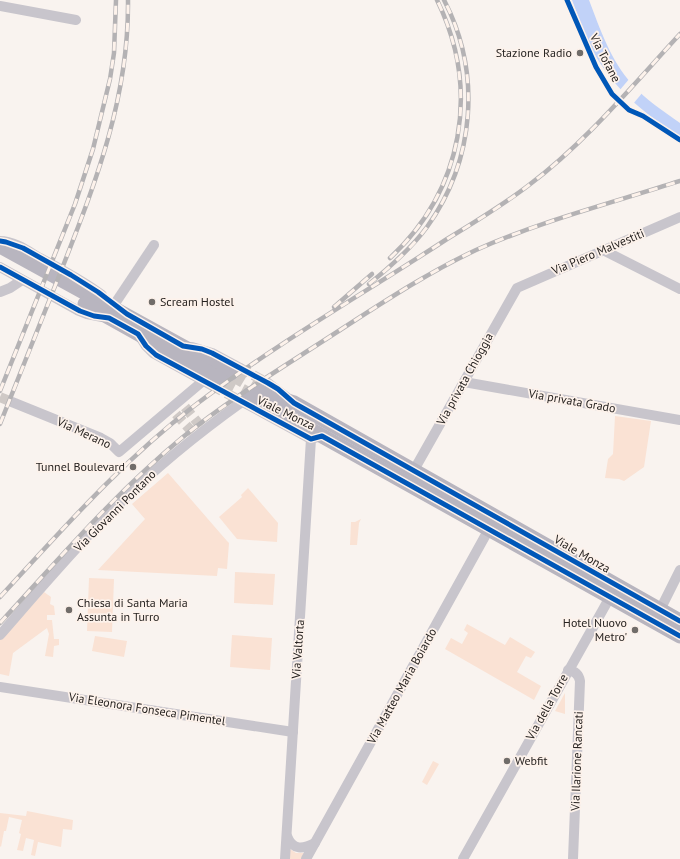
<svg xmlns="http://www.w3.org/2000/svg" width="680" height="859" font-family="'PT Sans',sans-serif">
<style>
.green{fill:#fae2d4}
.water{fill:#c1d2f8}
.pier{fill:#f9f3ef}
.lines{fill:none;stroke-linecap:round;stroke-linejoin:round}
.street-tunnel{stroke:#cfc9c6;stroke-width:10;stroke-dasharray:10 5;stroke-linecap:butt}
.primary-tunnel{stroke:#cfc9c6;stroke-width:15;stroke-dasharray:15 8;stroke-linecap:butt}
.street{stroke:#c8c5cc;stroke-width:10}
.primary{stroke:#b8b5bf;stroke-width:15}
.rail-casing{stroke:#b4b2b4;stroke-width:4.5}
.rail{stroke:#fdf2eb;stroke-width:3;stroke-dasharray:9;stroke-linecap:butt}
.cycleway-casing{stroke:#fdf2eb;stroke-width:8}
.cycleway{stroke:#0057b8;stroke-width:5}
.poi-dot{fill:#706c69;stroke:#fdf2eb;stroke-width:1.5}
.labels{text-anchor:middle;stroke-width:3.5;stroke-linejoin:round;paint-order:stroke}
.poi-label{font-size:12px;fill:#272321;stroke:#fdf2eb;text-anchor:end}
.street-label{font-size:12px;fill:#272321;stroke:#fdf2eb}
</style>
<rect width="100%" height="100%" fill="#f9f3ef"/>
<!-- green -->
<g class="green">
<polygon points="615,416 651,421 644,467 624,481 619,479 605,478 608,459 613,454"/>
<polygon points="168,473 227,541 229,543 227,569 218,568 217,576 98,570 145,519 132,504"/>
<polygon points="248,488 278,523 277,542 237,539 219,517 242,497 241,495"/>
<polygon points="361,519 359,523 357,545 350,545 351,522 355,522"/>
<polygon points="235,572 275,574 273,605 234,603"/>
<polygon points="89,578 114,579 112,632 87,631"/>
<polygon points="44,592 51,597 50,604 54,606 55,615 47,615 47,620 52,620 54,639 59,639 59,645 54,646 53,657 45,656 49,634 47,628 13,653 9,676 0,674 0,640"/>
<polygon points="467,624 505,645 510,637 535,652 531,658 526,656 517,672 541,686 534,700 445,649 451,638 462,644 468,633 464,630"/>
<polygon points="232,635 272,638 270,670 230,667"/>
<polygon points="95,636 127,641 124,657 92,651"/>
<polygon points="565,693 565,714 555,711"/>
<polygon points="433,761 439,764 427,785 422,782"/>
<polygon points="27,811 73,820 72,830 63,829 61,847 38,842 35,856 31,855 34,840 26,838 23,851 17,850 21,834 19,833 22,820 9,817 6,831 4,831 1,847 0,846 0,813 26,816"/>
<polygon points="290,849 296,853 304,853 301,859 289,859"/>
</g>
<!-- water -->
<path class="water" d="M572,0H589C600,29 611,61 632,84C646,100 663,111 680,123V136C641,112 612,87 590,46C583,31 578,15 572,0Z"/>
<!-- pier -->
<polygon class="pier" points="630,78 643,92 633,104 619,91"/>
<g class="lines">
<!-- street-tunnel -->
<g class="street-tunnel">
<polyline points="240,368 268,383"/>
<polyline points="213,386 241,401"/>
<polyline points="0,397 12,402"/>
<polyline points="185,407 202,428"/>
<polyline points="176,414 194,434"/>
</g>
<!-- primary-tunnel -->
<g class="primary-tunnel">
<polyline points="231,373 258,389"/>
<polyline points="221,380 249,395"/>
</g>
<!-- street -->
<g class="street">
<polyline points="0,6 76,20"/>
<path d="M0,241C14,241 28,251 40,258C61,269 82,280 102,295"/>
<polyline points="603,250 680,289"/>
<polyline points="0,267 77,310 87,314 102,317"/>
<polyline points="0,292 10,288 22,280"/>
<polyline points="114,305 154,245"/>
<polyline points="139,335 146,346 153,353 213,386"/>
<polyline points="192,347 212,353 240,368"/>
<polyline points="464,382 680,420"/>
<polyline points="268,383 289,399"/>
<polyline points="241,401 311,439 318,437"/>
<polyline points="12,402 101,438 110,443 119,452 203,381"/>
<polyline points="414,470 517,288 680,217"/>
<polyline points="660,610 680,570"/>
<path d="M0,635C34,596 68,556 104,519C146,476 193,437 242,402"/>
<path d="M568,670C575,671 579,675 580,681L573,859"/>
<polyline points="0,687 293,732"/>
<path d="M287,836C293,851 303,849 315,843"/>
<polyline points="285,859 311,439"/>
<polyline points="306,859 489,529"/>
<polyline points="463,859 610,597"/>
</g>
<!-- primary -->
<g class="primary">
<polyline points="0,246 231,373"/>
<polyline points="85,304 221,380"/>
<polyline points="258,389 274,397 294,403 680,621"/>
<polyline points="249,395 680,636"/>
</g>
<defs>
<g id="rail">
<path d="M390,258C463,190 481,90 437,0"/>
<path d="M369,284C390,267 411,249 427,227C475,160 482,73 444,0"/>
<polyline points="334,307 372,274"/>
<polyline points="0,391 75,204 93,149 110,79 114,53 116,0"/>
<path d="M0,424C21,372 42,319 63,266C97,179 129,96 128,0"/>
<path d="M0,597C62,530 121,462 194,406C274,345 363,294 447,239C475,222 503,205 529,185C586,142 632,86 680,34"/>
<path d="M0,623C59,559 116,492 183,437C231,398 285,366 337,332C382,303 427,273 476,250C541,221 612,203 680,181"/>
</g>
</defs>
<!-- rail casing -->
<use href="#rail" class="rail-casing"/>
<!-- rail -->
<use href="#rail" class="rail"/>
<defs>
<g id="cycleway">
<polyline points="567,0 596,67 612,94 629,110 643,116 680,140"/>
<polyline points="0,241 6,242 23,248 71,275 98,292 127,314 183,346 202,349 212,353 268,383 278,389 294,403 680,621"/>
<polyline points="0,267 80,311 94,316 109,318 138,334 146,346 156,355 311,439 322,436 680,636"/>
</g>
</defs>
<!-- cycleway casing -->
<use href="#cycleway" class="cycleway-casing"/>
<!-- cycleway -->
<use href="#cycleway" class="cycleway"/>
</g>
<!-- markers -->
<g class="poi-dot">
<circle cx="580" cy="53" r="4"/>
<circle cx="152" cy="302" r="4"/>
<circle cx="133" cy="467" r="4"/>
<circle cx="69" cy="610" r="4"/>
<circle cx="635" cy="630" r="4"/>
<circle cx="507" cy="761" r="4"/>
</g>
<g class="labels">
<!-- poi labels -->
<g class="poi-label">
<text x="572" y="57">Stazione Radio</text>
<text x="160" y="306" text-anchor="start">Scream Hostel</text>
<text x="125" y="471">Tunnel Boulevard</text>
<text x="77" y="607" text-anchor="start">Chiesa di Santa Maria<tspan x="77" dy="14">Assunta in Turro</tspan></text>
<text x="627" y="627">Hotel Nuovo<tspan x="627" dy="14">Metro'</tspan></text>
<text x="515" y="765" text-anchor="start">Webfit</text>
</g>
<!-- street labels -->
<g class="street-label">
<text transform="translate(605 58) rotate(63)" y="4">Via Tofane</text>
<text transform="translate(598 252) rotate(-23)" y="4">Via Piero Malvestiti</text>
<text transform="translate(465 379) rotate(-61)" y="4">Via privata Chioggia</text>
<text transform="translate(572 401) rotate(10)" y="4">Via privata Grado</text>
<text transform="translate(286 413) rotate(26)" y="4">Viale Monza</text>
<text transform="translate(84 433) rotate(25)" y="4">Via Merano</text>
<text transform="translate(115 511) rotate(-45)" y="4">Via Giovanni Pontano</text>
<text transform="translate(582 554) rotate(30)" y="4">Viale Monza</text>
<text transform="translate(298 649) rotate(-86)" y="4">Via Valtorta</text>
<text transform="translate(402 686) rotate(-61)" y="4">Via Matteo Maria Boiardo</text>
<text transform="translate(547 707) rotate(-61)" y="4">Via della Torre</text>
<text transform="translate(147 709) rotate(9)" y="4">Via Eleonora Fonseca Pimentel</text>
<text transform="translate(577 761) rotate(-88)" y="4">Via Ilarione Rancati</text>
</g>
</g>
</svg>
